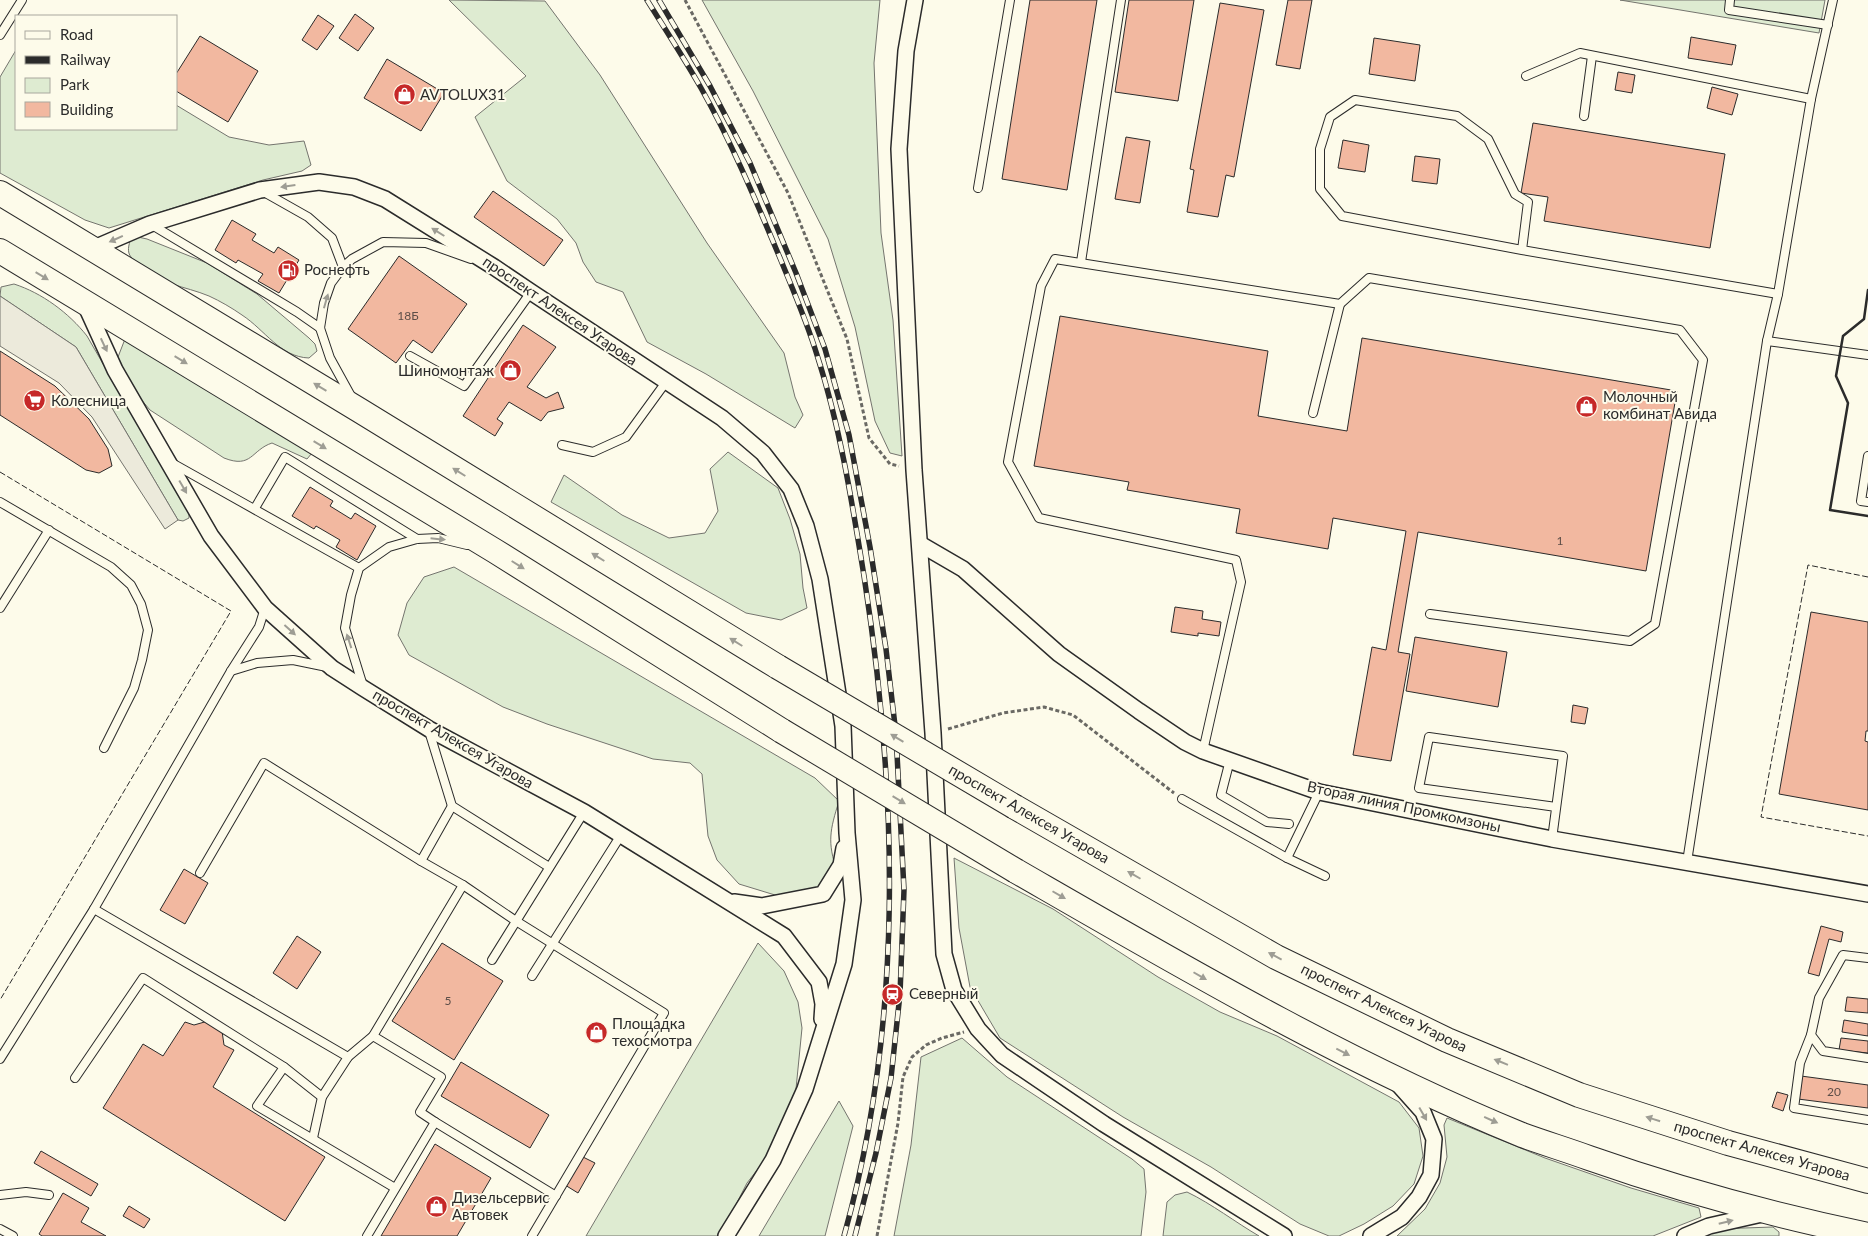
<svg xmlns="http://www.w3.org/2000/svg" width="1868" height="1236" font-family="Lato,sans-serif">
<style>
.green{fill:#deebd1;stroke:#74746e}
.parking{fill:#eceadb;stroke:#74746e}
.building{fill:#f2b8a0;stroke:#2b2b2b}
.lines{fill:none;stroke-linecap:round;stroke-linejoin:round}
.lane-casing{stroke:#2b2b2b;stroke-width:10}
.street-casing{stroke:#2b2b2b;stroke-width:18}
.primary-casing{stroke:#2b2b2b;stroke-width:26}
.path{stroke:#6a6964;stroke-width:3;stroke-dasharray:4 2.5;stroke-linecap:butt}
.lane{stroke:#fdfbea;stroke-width:8}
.street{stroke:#fdfbea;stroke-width:15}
.primary{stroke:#fdfbea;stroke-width:24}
.rail-casing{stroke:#2b2b2b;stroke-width:5.5}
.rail{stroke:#fdfbea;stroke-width:4;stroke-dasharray:11;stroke-linecap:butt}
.primary-bridge-casing{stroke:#2b2b2b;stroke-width:26;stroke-linecap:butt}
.primary-bridge{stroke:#fdfbea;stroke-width:24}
.fence{stroke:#2b2b2b;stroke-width:1;stroke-dasharray:6 2.5;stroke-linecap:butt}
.wall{stroke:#2b2b2b;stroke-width:2.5}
.oneway{fill:#9e9d94}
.labels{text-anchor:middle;stroke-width:4;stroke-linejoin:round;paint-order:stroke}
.number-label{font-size:12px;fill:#5d4e48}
.poi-label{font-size:15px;fill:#2b2b2b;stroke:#fdfbea;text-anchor:start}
.street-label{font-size:15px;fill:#2b2b2b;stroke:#fdfbea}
</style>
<rect width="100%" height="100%" fill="#fdfbea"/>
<!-- green -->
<g class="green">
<polygon points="449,0 545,1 600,75 707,243 784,353 795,397 803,415 795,428 706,374 647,342 623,292 596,282 583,262 576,243 557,219 507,181 475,117 526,76"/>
<polygon points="702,0 880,0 874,63 881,233 893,320 902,456 890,453 875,421 855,327 828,239 753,91"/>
<polygon points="1620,0 1825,0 1819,33"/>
<polygon points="16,50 16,129 176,129 176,105 229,137 269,145 304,141 311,165 302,171 263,180 109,228 85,220 0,173 0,77"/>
<path d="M138,237L147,239L207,263L257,294L309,338L315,344L317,351L309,358C280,357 265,330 242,315C232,308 220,301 209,296C197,291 184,288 172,284C159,278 144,268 133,259C127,254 128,248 130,241Z"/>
<path d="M14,284C42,293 69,313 87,336L189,513V518L183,521L178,520L76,347L0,296L1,287Z"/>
<path d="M125,339L312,453L307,459L272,443C251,450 252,469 224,458L150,410L139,397L122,368L118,357Z"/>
<polygon points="728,452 778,488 790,519 800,554 803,588 807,608 781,620 746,613 551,502 564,475 622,515 669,538 705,533 718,511 710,469"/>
<path d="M454,567L815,778L839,801C830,830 827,842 837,871L818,889L796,899L775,895L739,884L717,860L708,836L702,774L690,763L653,759L547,724L503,707L409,655L398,635L407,603L424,577Z"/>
<polygon points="954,858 1053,909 1158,977 1220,1012 1277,1036 1399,1102 1419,1128 1423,1156 1414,1184 1393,1206 1364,1224 1339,1236 1329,1236 1300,1224 1211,1167 1123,1117 1000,1038 970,987 959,928"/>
<polygon points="758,943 784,971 798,1002 802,1028 795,1099 785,1134 747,1183 720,1236 586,1236"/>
<polygon points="962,1038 1007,1077 1132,1159 1144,1169 1146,1192 1141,1236 894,1236 911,1145 921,1057"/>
<polygon points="839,1101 853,1126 825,1236 759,1236"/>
<polygon points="1447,1118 1545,1158 1631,1188 1699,1208 1701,1217 1653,1236 1397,1236 1425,1209 1440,1183 1447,1157 1444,1125"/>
<path d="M1187,1192C1212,1204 1235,1222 1259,1236H1163L1167,1202L1175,1195Z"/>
<polygon points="1773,1227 1779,1232 1779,1236 1700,1236 1715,1229"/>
</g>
<!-- parking -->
<polygon class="parking" points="0,296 76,347 178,520 165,529 92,417 59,383 0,346"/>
<!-- building -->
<g class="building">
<polygon points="1030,0 1097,0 1067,190 1002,179"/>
<polygon points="1129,0 1194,0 1178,101 1115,92"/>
<polygon points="1288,0 1312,0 1300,69 1276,65"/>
<polygon points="1220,3 1264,10 1234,177 1226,175 1218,217 1187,212 1194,170 1190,169"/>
<polygon points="355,14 374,28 358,51 339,38"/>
<polygon points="318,15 334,26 317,50 302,40"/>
<polygon points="200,36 258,71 228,122 176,91 176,74"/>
<polygon points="1691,37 1736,45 1732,65 1688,58"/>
<polygon points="1374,38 1420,45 1415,81 1369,74"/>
<polygon points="387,59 444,93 421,131 364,98"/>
<polygon points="1618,72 1635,75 1632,93 1615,90"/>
<polygon points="1712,87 1738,94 1732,115 1707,108"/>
<polygon points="1533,123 1725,154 1710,248 1544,221 1548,197 1521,193"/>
<polygon points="1126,137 1150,141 1140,203 1115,199"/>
<polygon points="1343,140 1369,145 1365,172 1338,168"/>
<polygon points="1415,156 1440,159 1437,184 1412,181"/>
<polygon points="493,191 563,240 544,266 474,217"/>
<polygon points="232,220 256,234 252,240 274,253 278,247 299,260 279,293 258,281 263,274 238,260 236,263 215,250"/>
<polygon points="399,256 467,304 432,353 413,340 396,363 348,329"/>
<polygon points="1060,316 1268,351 1258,416 1347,431 1362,338 1677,391 1646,571 1418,532 1398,652 1410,654 1391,761 1353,755 1372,647 1386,650 1406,531 1333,518 1328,549 1236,533 1240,509 1127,490 1129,482 1034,466"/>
<polygon points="523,325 556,347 527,387 546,398 558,392 564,408 548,412 541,421 509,402 497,419 503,423 495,436 463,416"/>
<polygon points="0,351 55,386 89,419 108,449 112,466 99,473 86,470 0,415"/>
<polygon points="310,487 333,501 330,506 351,519 355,513 376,526 357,560 336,547 340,540 316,526 314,529 292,516"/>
<polygon points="1175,607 1203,611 1202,619 1221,622 1219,636 1198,633 1198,636 1171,632"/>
<polygon points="1811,612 1868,622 1868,731 1866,731 1865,741 1868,742 1868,810 1779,794"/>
<polygon points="1415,637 1507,652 1498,707 1406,691"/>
<polygon points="1573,705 1588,708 1585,724 1571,722"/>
<polygon points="184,869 208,883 185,924 160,910"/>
<polygon points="1821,926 1843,932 1841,942 1829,939 1819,976 1808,973"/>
<polygon points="297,936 321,952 297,989 273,973"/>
<polygon points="442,943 503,981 454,1060 392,1021"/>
<polygon points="1847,997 1868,999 1868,1013 1845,1011"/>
<polygon points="1844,1020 1868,1024 1868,1036 1842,1032"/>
<polygon points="208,1021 222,1031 224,1045 234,1050 213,1087 325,1157 285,1221 103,1108 143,1044 163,1056 185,1022 194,1025"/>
<polygon points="1841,1038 1868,1041 1868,1053 1839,1050"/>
<polygon points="461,1062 549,1115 530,1148 441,1096"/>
<polygon points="1801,1076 1868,1085 1868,1108 1798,1099"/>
<polygon points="1777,1092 1788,1095 1783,1111 1772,1107"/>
<polygon points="435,1144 491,1178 457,1236 381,1236"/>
<polygon points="41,1151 98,1184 91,1196 34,1163"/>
<polygon points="581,1156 595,1163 578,1193 565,1185"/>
<polygon points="63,1193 89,1208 81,1222 106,1236 42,1236 39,1234"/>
<polygon points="129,1206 150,1219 144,1228 123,1216"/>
</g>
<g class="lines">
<defs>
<g id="lane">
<polyline points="1730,0 1729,10 1828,25"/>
<polyline points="0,35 22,0"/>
<polyline points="1526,76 1580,53 1811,99"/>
<polyline points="1584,116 1592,56"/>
<polyline points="978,188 1010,0"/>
<polyline points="262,191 308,217 332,238 343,267"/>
<polyline points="152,225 297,312 320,328"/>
<polyline points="1522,250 1528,202 1515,194 1488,139 1457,116 1355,100 1330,117 1320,149 1320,189 1342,216 1522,250 1778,294"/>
<polyline points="1081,262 1121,0"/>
<polyline points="1767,341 1868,355"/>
<polyline points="410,356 464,386 531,292"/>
<polyline points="352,398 330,358 320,328 324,303 331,283 343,267 352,259 383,242 426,243 471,259"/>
<polyline points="1313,413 1340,304"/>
<polyline points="562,445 593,452 626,437 666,382"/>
<polyline points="1868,456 1861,501 1868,502"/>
<polyline points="172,463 359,568"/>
<polyline points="0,502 111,567 131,585 141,604 148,630 142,660 134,688 104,748"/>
<polyline points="255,508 285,457 417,539"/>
<polyline points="0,608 49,530"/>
<polyline points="231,671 257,663 293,660 327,667"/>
<polyline points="363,686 345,628 351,595 359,568 389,547 417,539 438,538 467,545"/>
<polyline points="429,731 452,806 549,867"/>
<polyline points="1203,751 1241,582 1236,560 1039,518 1008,462 1041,286 1055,259 1340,304 1369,278 1680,330 1703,360 1655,624 1630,641 1430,614"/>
<polyline points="1230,760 1221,795 1267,822 1289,824"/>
<polyline points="1182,799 1287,858 1325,876"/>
<polyline points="1552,839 1563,756 1429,737 1419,788 1556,807"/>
<polyline points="1287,858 1319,792"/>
<polyline points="421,861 452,806"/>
<polyline points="1687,862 1767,341 1778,294 1811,99 1833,0"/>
<polyline points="200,873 264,763 421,861 463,885 516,921 664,1013 532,1236"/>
<polyline points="94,909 348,1057"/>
<polyline points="1868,958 1843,955 1819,998 1811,1035 1823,1051 1868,1058"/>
<polyline points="492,960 584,812"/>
<polyline points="532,976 621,835"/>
<polyline points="1811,1035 1800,1063 1794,1108 1868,1120"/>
<polyline points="0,1059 94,909 231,671 259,627 265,608"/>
<polyline points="284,1067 257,1106 395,1188"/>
<polyline points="75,1078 143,978 284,1067 322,1097"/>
<polyline points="435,1122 556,1196"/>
<polyline points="313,1138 322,1097 348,1057 373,1036 463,885"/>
<polyline points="0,1195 26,1192 49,1195"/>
<polyline points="0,1229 13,1236"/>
<polyline points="367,1236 435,1122 420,1112 441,1077 373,1036"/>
</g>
<g id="street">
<polyline points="915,0 906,51 899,149 914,470 933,733 944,954 954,990 978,1029 1002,1055 1104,1124 1284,1236"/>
<polyline points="92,249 150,224 260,190 319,182 354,187 385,199 494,267 531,292 722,418 763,453 791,489 806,526 820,579 843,726 847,833 853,900 844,964 805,1089 773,1160 726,1236"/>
<polyline points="84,302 115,370 211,536 265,608 332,668 363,688 429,729 584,812 784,936 819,982 823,1004 822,1019"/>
<polyline points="920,544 963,569 1059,654 1139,711 1185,742 1203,751 1319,792 1552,839 1868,894"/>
<polyline points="734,902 762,906 823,894 841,865 844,848"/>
<polyline points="1371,1236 1402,1217 1419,1197 1431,1175 1434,1139 1423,1112 1398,1084"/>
<polyline points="1685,1236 1709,1226 1762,1214"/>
</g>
<g id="primary">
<polyline points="0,193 359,410 778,667"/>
<polyline points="0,251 495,551 782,731"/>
<polyline points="1015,807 1276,957 1447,1040 1579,1095 1728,1143 1868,1181"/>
<path d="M1016,871C1181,966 1346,1063 1522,1135C1544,1143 1567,1150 1589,1158C1680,1190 1773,1215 1868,1235"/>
</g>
</defs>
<!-- lane casing -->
<use href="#lane" class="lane-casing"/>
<!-- street casing -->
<use href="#street" class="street-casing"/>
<!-- primary casing -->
<use href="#primary" class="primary-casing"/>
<!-- path -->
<g class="path">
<polyline points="685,0 788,193 847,339 869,438 890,464 899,466"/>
<polyline points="948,729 1003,713 1044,707 1073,715 1174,793"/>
<polyline points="877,1236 898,1123 903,1077 912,1057 926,1045 942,1038 964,1032"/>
</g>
<!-- lane -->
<use href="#lane" class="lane"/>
<!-- street -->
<use href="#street" class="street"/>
<!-- primary -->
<use href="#primary" class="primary"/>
<defs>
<g id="rail">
<path d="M647,0C665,29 684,58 701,88C732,143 756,201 780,258C793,290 807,322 817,355C840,426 852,502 864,576C898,795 904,1021 844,1236"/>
<polyline points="659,0 710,86 750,163 796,273 825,349 849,435 870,547 886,649 896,734 904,890 900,994 891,1078 876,1153 855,1236"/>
</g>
</defs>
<!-- rail casing -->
<use href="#rail" class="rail-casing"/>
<!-- rail -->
<use href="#rail" class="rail"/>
<defs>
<g id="primary-bridge">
<polyline points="778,667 1015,807"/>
<polyline points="782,731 1016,871"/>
</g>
</defs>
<!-- primary-bridge casing -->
<use href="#primary-bridge" class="primary-bridge-casing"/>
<!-- primary-bridge -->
<use href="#primary-bridge" class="primary-bridge"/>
<!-- fence -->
<g class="fence">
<polyline points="0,472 231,611 0,1000"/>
<polyline points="1868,577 1808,565 1761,817 1868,836"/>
</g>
<!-- wall -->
<polyline class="wall" points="1868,290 1864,319 1843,336 1836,376 1848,403 1830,510 1868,516"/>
</g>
<!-- one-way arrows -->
<defs><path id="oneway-solid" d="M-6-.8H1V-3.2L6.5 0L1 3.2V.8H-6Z" transform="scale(1.25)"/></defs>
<g class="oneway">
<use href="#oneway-solid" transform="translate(288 186) rotate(172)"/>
<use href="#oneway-solid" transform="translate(438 232) rotate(-148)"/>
<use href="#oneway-solid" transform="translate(116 239) rotate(156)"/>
<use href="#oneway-solid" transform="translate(42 276) rotate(31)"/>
<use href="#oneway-solid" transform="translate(326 301) rotate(-74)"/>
<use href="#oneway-solid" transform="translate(104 345) rotate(65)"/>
<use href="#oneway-solid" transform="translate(181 360) rotate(31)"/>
<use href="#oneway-solid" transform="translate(320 387) rotate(-149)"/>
<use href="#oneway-solid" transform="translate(320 445) rotate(31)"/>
<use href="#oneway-solid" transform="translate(459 472) rotate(-148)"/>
<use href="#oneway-solid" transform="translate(183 487) rotate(60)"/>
<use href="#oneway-solid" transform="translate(438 539) rotate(6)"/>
<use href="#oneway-solid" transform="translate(598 557) rotate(-148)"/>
<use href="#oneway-solid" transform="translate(518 565) rotate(32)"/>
<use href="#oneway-solid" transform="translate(290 630) rotate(42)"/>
<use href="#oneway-solid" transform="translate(349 641) rotate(-108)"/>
<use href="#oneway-solid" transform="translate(736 642) rotate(-148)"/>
<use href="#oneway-solid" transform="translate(897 738) rotate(-149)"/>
<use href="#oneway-solid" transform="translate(899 800) rotate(31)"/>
<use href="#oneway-solid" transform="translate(1134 875) rotate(-150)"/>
<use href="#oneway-solid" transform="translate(1059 895) rotate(30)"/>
<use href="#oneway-solid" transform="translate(1275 956) rotate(-152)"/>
<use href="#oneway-solid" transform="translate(1200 976) rotate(30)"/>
<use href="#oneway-solid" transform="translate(1343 1052) rotate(27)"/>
<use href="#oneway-solid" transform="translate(1501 1062) rotate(-158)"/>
<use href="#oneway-solid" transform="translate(1423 1114) rotate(60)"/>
<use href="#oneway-solid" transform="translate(1653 1119) rotate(-162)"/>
<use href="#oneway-solid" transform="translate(1491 1120) rotate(24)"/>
<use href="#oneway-solid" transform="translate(1726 1222) rotate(-14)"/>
</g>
<!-- icons -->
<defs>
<symbol id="shop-disc" viewBox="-11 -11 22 22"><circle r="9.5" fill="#c62828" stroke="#fdfbea"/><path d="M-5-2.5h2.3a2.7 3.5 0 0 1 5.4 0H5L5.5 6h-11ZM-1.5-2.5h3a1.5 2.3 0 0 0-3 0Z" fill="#fff"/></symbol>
<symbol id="fuel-disc" viewBox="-11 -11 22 22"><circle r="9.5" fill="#c62828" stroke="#fdfbea"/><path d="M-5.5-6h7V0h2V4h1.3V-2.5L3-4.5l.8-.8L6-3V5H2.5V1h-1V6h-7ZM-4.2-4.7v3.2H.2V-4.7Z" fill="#fff"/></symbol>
<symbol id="supermarket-disc" viewBox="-11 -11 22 22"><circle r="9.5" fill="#c62828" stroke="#fdfbea"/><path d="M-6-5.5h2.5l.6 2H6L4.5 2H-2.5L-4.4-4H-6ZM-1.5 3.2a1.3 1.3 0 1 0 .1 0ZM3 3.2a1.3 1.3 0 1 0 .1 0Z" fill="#fff"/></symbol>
<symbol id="station-disc" viewBox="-11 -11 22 22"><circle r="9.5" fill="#c62828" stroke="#fdfbea"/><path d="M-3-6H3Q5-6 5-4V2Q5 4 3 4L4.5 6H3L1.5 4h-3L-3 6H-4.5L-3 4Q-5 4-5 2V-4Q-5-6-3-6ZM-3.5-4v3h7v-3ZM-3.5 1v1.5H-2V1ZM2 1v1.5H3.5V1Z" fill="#fff"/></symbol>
</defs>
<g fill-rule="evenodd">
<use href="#shop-disc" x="392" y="82" width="25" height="25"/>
<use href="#fuel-disc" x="276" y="258" width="25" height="25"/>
<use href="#shop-disc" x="498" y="358" width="25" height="25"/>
<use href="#supermarket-disc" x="22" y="388" width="25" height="25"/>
<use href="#shop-disc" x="1574" y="394" width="25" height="25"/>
<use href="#station-disc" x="880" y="982" width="25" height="25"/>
<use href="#shop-disc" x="584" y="1020" width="25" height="25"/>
<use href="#shop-disc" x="424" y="1194" width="25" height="25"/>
</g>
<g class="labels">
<!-- number labels -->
<g class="number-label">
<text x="408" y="320">18Б</text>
<text x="1560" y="545">1</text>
<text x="448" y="1005">5</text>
<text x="1834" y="1096">20</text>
</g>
<!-- poi labels -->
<g class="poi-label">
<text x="420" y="100">AVTOLUX31</text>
<text x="304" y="275">Роснефть</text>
<text x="494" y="376" text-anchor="end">Шиномонтаж</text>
<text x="1603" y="402">Молочный<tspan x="1603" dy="17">комбинат Авида</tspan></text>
<text x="51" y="406">Колесница</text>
<text x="909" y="999">Северный</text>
<text x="612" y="1029">Площадка<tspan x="612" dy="17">техосмотра</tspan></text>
<text x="452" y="1203">Дизельсервис<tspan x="452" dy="17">Автовек</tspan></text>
</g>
<!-- street labels -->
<g class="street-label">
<text transform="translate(560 311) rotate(34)" y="5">проспект Алексея Угарова</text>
<text transform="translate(453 739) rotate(30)" y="5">проспект Алексея Угарова</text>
<text transform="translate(1404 807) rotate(12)" y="5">Вторая линия Промкомзоны</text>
<text transform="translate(1029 814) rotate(30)" y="5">проспект Алексея Угарова</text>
<text transform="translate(1384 1008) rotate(26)" y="5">проспект Алексея Угарова</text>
<text transform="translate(1762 1151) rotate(16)" y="5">проспект Алексея Угарова</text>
</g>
</g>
<!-- legend -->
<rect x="15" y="15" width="162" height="115" fill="#fdfbea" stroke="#a9a89e"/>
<rect x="25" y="31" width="25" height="8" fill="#fdfbea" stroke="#a9a89e"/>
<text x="60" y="40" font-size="15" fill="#2b2b2b">Road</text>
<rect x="25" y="56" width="25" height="8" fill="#2b2b2b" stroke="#a9a89e"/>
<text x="60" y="65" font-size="15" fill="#2b2b2b">Railway</text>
<rect x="25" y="78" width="25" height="15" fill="#deebd1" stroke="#a9a89e"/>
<text x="60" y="90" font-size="15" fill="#2b2b2b">Park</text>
<rect x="25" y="102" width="25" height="15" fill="#f2b8a0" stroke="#a9a89e"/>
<text x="60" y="115" font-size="15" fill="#2b2b2b">Building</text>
</svg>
